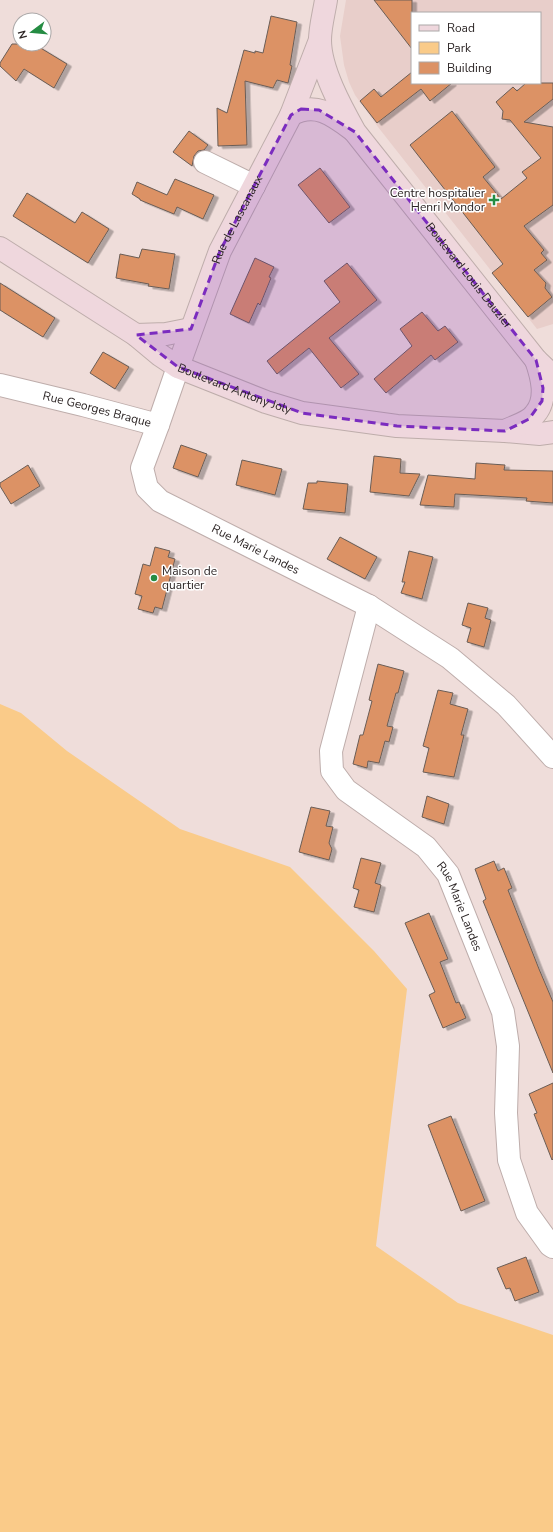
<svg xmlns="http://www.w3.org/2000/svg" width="553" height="1532" font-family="'Nunito Sans',sans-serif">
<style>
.built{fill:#e8ceca;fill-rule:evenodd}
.green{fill:#facb89}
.building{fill:#dc9265;stroke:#6a5d56;filter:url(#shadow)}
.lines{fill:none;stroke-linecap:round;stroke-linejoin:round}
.street-casing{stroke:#beadab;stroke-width:24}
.secondary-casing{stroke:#beadab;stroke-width:24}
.street{stroke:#fff;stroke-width:22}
.secondary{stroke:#efd7dd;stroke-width:22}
.marked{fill:#7b2cbf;fill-opacity:0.2;stroke:#7b2cbf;stroke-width:3;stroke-dasharray:8 5;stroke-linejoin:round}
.poi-dot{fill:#258c43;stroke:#fff;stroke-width:1.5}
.labels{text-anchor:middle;stroke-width:3;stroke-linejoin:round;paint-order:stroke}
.poi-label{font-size:12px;fill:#2c2525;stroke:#fff;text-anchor:end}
.street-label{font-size:12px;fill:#2c2525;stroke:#fff}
</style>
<defs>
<filter id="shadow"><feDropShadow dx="4.5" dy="2.5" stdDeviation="0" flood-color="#0004"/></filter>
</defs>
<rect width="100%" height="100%" fill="#efddda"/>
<!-- built -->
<path class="built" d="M346,0H553V324L537,329L378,127L355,95L349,82L344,65L340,36ZM412,13H540V83H412Z"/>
<!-- green -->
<polygon class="green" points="0,704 21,713 67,751 180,829 290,867 374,951 407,989 376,1246 458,1303 553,1335 553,1532 0,1532"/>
<!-- building -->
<g class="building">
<polygon points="374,0 412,0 412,49"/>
<polygon points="271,16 297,22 290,65 292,66 288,83 277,80 273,88 245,81 247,145 218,146 217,108 227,113 244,50 255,53 255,51 263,53"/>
<polygon points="12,44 34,44 67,64 54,88 24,69 16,81 0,66 0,63"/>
<polygon points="412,72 412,83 452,83 430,101 421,89 377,123 360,101 374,89 381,97"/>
<polygon points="526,83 553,83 553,99 524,122 553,127 553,205 524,226 544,250 541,253 547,260 534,270 546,283 545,288 552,297 528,317 492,273 503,264 410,145 452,111 495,167 483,177 501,199 527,178 522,172 541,158 510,120 502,119 503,111 496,102 513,87 517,91"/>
<polygon points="189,131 208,145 204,150 198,151 194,156 192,166 173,152"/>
<polygon points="320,168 350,207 329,223 298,185"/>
<polygon points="175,179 214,195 203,219 177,207 174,214 140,200 140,199 132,194 137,182 167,195"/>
<polygon points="27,193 75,223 82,212 109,229 88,263 13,216"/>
<polygon points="142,249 175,254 169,289 148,286 149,284 116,278 120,254 139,258"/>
<polygon points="255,258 274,267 269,277 271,278 260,305 258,303 249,323 230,314"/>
<polygon points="347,263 377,300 329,338 359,374 341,388 309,348 277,374 267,361 340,302 324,281"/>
<polygon points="0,283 55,318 43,337 0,310"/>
<polygon points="422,312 438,331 445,326 458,342 435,360 431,355 386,393 374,379 412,346 400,329"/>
<polygon points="103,352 129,367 115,389 90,373"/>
<polygon points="181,445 207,454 198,477 173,468"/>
<polygon points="374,456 401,459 400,473 420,474 409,496 370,492"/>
<polygon points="242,460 282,469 275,495 236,485"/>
<polygon points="476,463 505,465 504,470 553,471 553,503 526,501 527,498 455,494 454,507 420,505 428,475 475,479"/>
<polygon points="28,465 40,486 11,504 0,486 0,483"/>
<polygon points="317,481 348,484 345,513 303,509 308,483 317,483"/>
<polygon points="340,537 377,557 365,579 327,559"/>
<polygon points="155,547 170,551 168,557 175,559 162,609 155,607 153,613 138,609 142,596 135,594 143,564 150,566"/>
<polygon points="409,551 433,557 422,599 401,593 405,582 402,582"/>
<polygon points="468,603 488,608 485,618 491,620 484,647 467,642 471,628 462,625"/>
<polygon points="378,664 404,671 398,693 396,693 387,726 393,727 389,742 385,741 379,763 368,761 367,768 353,764 360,735 363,735 372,701 369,700"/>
<polygon points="438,690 453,693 450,704 468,709 461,735 464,735 454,777 423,772 429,748 423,746"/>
<polygon points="427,796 449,804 444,824 422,817"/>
<polygon points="311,807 330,811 326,826 333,827 329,843 332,849 329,860 299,852"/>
<polygon points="361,858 381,863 375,883 381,885 374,912 354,907 359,890 353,888"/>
<polygon points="494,861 498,871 504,868 512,888 508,890 539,969 553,1002 553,1073 483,901 486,899 475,869"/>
<polygon points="429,913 448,959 440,962 456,1003 459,1002 466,1018 443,1028 429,995 435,992 405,923"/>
<polygon points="553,1083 553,1159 552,1160 534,1114 537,1113 529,1094"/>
<polygon points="451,1116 485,1201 461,1211 428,1125"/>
<polygon points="526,1257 539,1292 515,1301 510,1288 506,1289 497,1268"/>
</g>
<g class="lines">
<defs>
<g id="street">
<polyline points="205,162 254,186"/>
<path id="s1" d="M0,385L83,405L158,425L178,367"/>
<path id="s2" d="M158,425L142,468L147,488L160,501L369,606L450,658L506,705L553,757"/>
<path id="s3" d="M369,606L331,751L332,771L346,790L426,847L448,874L503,1012L508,1046L506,1113L509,1160L527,1213L550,1245L553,1247"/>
</g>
<g id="secondary">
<path id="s4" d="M326,0C324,13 320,27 320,40C320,69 341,107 355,132L536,360L553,376"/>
<polyline points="291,115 320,40"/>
<path id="s5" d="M0,248L136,335L160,355L178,367L266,402L302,413L397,426L505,431L540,434L553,432"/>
<polyline points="136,335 166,334 191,329"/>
<path id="s6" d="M178,367L220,251L291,115C315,101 333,115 353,130"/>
<path d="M505,431C514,426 529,423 535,414C548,399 542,377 536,360"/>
</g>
</defs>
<!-- street casing -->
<use href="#street" class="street-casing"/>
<!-- secondary casing -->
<use href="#secondary" class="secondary-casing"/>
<!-- street -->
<use href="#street" class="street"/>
<!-- secondary -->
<use href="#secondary" class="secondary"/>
</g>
<!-- marked area -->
<path class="marked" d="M301,109L319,110L355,132L536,360L543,388L542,401L529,419L505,431L397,426L302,413L178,367L136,335L191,329L220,251L291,115Z"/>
<!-- markers -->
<g class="poi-dot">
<path d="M492 194h4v4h4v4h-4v4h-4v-4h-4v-4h4z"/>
<circle cx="154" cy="578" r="4"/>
</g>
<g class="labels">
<!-- poi labels -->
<g class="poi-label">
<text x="485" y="197">Centre hospitalier<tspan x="485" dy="14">Henri Mondor</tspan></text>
<text x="162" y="575" text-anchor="start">Maison de<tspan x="162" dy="14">quartier</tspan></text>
</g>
<!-- street labels -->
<g class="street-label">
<text dy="4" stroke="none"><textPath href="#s6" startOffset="159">Rue de Lascanaux</textPath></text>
<text dy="4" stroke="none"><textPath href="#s4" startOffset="323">Boulevard Louis Dauzier</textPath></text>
<text dy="4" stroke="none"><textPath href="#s5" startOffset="275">Boulevard Antony Joly</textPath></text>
<text dy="4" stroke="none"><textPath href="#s1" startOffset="100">Rue Georges Braque</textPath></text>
<text dy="4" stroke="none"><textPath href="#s2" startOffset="192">Rue Marie Landes</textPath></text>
<text dy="4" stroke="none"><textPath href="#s3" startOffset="361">Rue Marie Landes</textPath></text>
</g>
</g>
<!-- legend -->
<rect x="411" y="12" width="130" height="72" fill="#ffffff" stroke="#aba8a8"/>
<rect x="419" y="25" width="20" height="6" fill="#efd7dd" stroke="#aba8a8"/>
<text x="447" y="32" font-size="12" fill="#2c2525">Road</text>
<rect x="419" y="42" width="20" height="12" fill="#facb89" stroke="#aba8a8"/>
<text x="447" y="52" font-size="12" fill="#2c2525">Park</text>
<rect x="419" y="62" width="20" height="12" fill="#dc9265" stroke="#aba8a8"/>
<text x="447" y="72" font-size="12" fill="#2c2525">Building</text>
<!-- north arrow -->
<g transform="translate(32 32) rotate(254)"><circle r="19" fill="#ffffff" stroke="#aba8a8"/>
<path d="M0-3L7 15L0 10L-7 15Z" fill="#258c43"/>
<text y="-6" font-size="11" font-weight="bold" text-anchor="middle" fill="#2c2525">N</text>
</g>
</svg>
